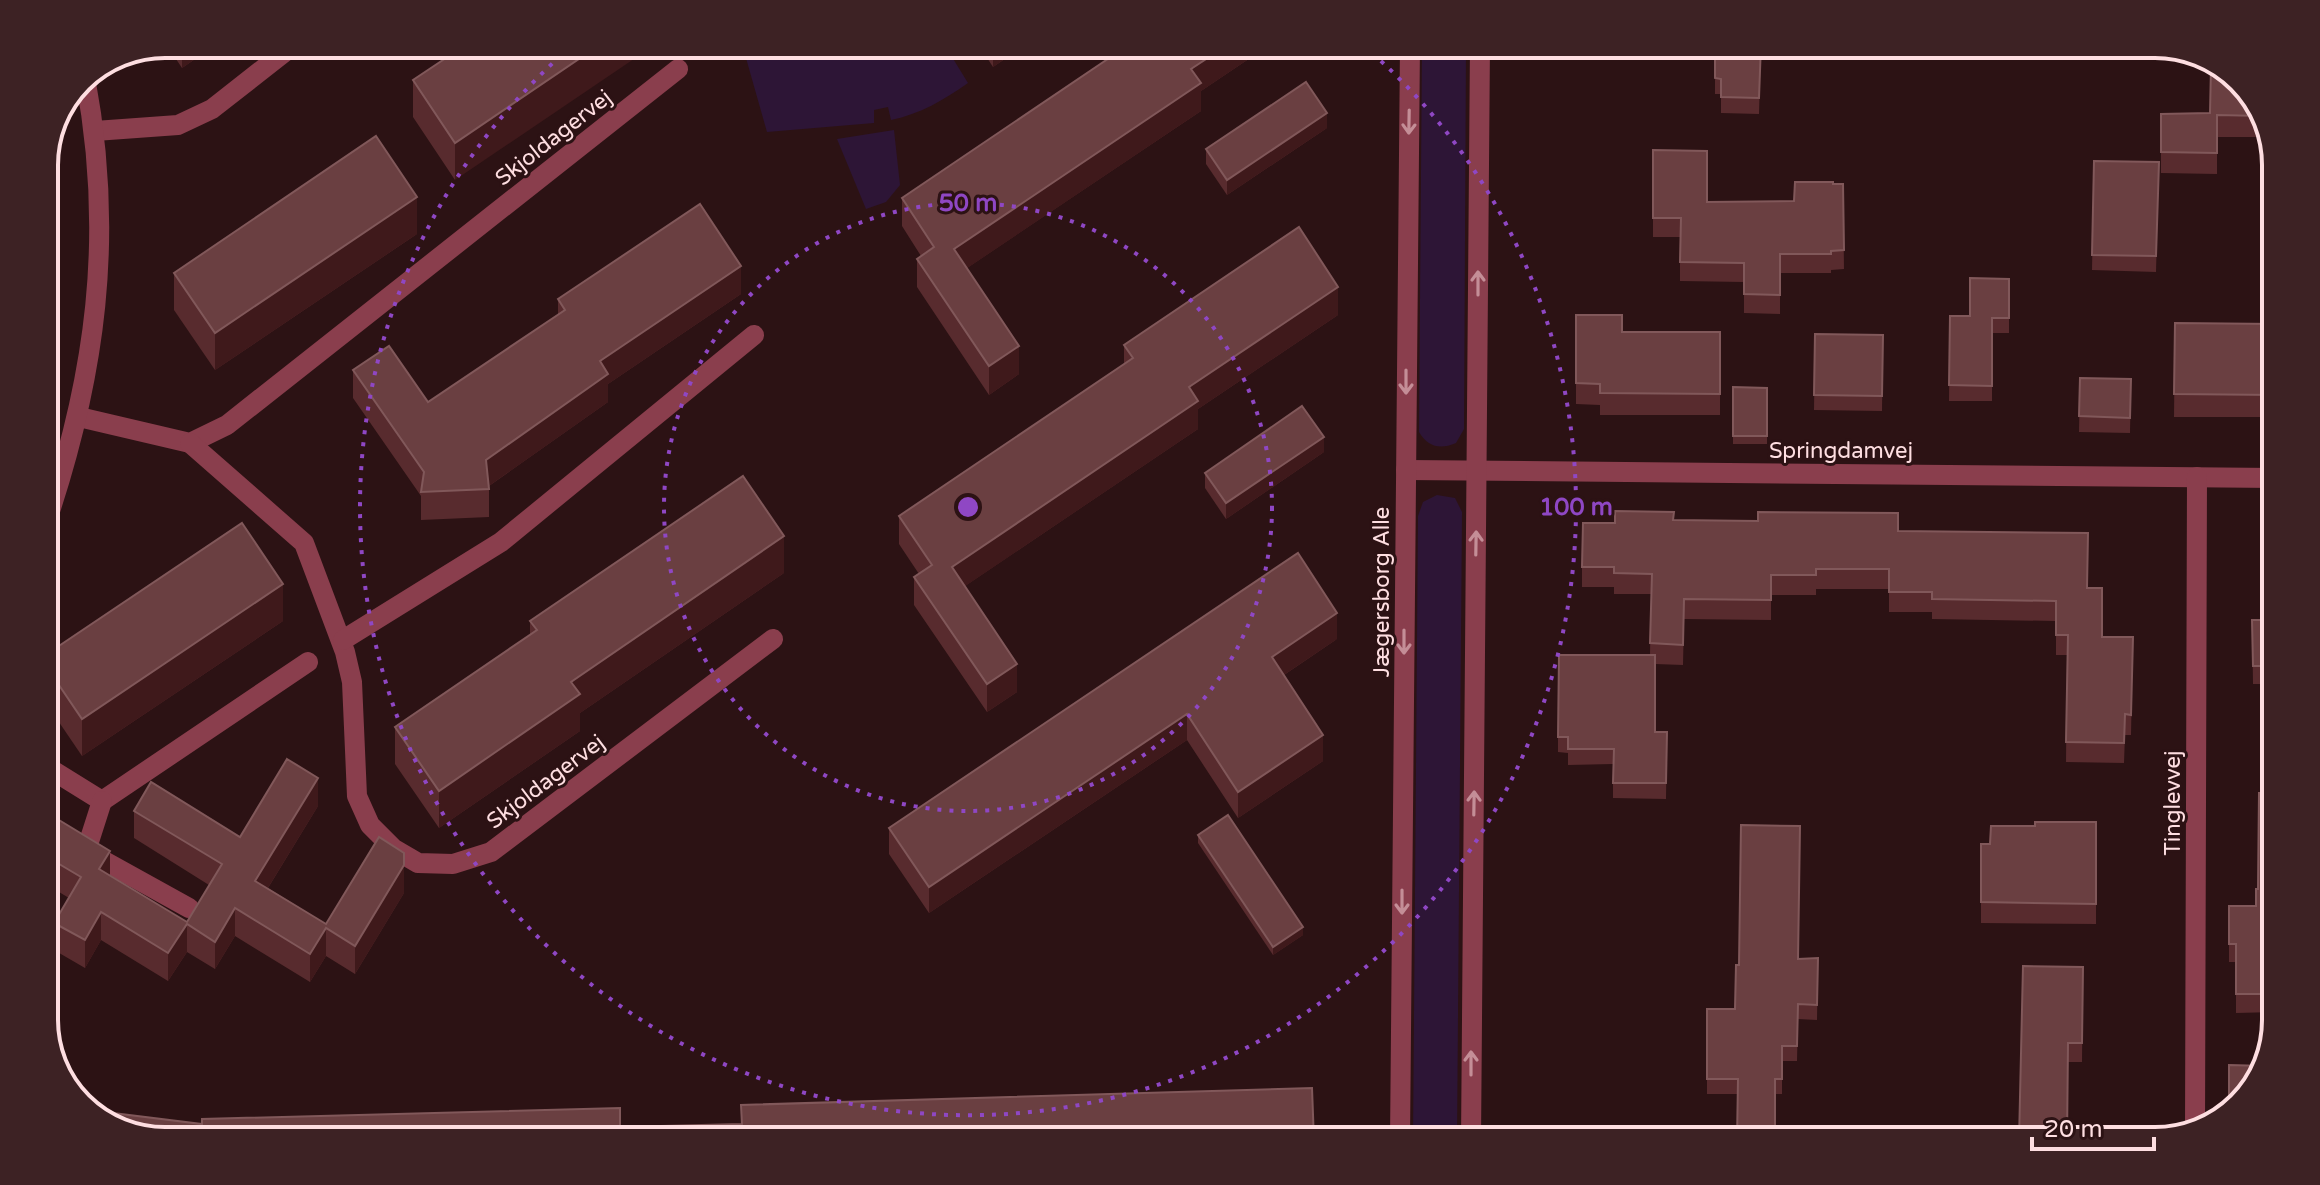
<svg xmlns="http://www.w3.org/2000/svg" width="2320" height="1185" font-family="'Varela Round',sans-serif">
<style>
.green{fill:#2d1536}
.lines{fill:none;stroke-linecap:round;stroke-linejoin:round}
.minor{stroke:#8a3e4d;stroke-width:20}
.wall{fill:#582b2e}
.shaded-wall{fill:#3f191b}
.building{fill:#6a3f41;stroke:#81585a;stroke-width:2}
.oneway{stroke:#c48e97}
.ring{fill:none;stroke:#8f47c4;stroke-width:4;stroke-dasharray:4 8}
.labels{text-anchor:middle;stroke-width:6;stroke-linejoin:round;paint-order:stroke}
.street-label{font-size:22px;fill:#fedee1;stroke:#2c1214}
.rim{fill:none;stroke:#fedee1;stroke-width:4}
.centre{fill:#8f47c4;stroke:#2c1214;stroke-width:4}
.ring-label{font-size:24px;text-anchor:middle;font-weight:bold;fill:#8f47c4;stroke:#2c1214;stroke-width:6;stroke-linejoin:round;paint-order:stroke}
</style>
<rect width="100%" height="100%" fill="#2c1214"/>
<!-- green -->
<g class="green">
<path d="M742,44H944L968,83C944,100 920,114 891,120L888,107L874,110V123L767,132Z"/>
<path d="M1422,44H1466L1464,429L1456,443C1440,450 1428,447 1419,432Z"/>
<polygon points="894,130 900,185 886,202 866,209 837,139"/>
<polygon points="1437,495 1455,498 1462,512 1457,1141 1413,1141 1418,516 1423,502"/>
</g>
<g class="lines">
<!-- minor -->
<g class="minor">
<polyline points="95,131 178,125 212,109 295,44"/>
<polyline points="79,417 190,443 227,425 678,69"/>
<polyline points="190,443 304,543 345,652 352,682 357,796 370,825 394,849 418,863 453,864 491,852 773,639"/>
<polyline points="1406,470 2276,478"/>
<path d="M44,529C96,377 115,236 85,77"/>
<polyline points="343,640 501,542 754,335"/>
<polyline points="44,765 102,801 308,662"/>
<polyline points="102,801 86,851 189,908"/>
<polyline points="2195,1129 2197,477"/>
<polyline points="1400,1141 1410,44"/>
<polyline points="1471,1141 1480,44"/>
</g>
</g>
<!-- wall -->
<g class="wall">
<polygon points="166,44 217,44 182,68"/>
<polygon points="467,44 455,180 413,117 413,80"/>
<polygon points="978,44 1024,44 1024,46 993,67"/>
<polygon points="1126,44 1271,44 1201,91 1201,111 967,268 1019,374 989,395 917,287 917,259 921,256 902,226 902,198 1126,47"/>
<polygon points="1715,44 1761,44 1759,114 1721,113 1721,94 1715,94"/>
<polygon points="2256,98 2269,137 2217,137 2217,174 2161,173 2161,114 2210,113"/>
<polygon points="1327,128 1227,195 1206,164 1206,149"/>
<polygon points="1653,150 1707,202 1794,201 1833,184 1843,184 1844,269 1831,270 1831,273 1780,273 1780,314 1744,313 1744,282 1680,281 1680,237 1653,237"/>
<polygon points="2094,161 2159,162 2156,272 2092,270"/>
<polygon points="417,234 215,370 174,310 174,273"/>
<polygon points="2009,279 2009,333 1992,333 1992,401 1949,401 1950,316 1970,316"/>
<polygon points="741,294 608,384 608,402 489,486 489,517 421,520 421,496 353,398 353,370 428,402 558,315 558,299"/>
<polygon points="1338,315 1198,409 1198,429 965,586 1017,692 987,712 914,605 914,577 919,574 899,544 899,516 1124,365 1124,345"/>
<polygon points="1576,315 1622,332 1720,332 1720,415 1600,415 1600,405 1576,404"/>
<polygon points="2175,323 2276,324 2276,417 2174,417"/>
<polygon points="1815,334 1883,335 1882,411 1814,410"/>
<polygon points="2080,378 2131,379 2130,433 2079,432"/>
<polygon points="1733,387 1767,388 1767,444 1733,444"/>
<polygon points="1324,452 1226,519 1205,488 1205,473"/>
<polygon points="1674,520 1898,531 2087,588 2102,637 2133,637 2131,735 2125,735 2124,763 2066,762 2067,655 2056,655 2056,621 1932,619 1932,612 1889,612 1889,589 1816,589 1816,595 1771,595 1771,620 1684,619 1683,665 1655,664 1655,732 1667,732 1666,799 1613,798 1613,764 1568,765 1568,753 1558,752 1558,737 1650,655 1651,594 1614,594 1614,587 1582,587 1582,567 1615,523"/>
<polygon points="784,573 580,713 580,731 439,828 395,764 395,727 530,635 530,621"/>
<polygon points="2276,578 2276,1012 2236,1013 2236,962 2229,962 2229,906 2256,906 2258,889 2262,793 2262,684 2253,684 2252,620 2275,620"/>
<polygon points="283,621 82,756 44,700 44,656"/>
<polygon points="1337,639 1284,675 1323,761 1238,818 1187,740 929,913 889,854 889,828"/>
<polygon points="318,806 268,888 326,924 404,893 355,974 326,956 310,982 235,936 215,969 187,952 168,981 101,940 85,968 54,950 54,923 69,898 44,883 44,811 110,875 187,922 209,885 134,838 134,811 240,837"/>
<polygon points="2096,822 2096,924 1981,923 1981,844 1990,844 2035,826"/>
<polygon points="1198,835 1303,935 1273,955 1198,843"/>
<polygon points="1818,958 1817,1020 1798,1019 1797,1061 1782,1061 1782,1094 1707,1094 1707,1009 1735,1009 1798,959"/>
<polygon points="2083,967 2082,1062 2068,1062 2019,1141"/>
</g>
<!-- shaded-wall -->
<g class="shaded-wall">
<polygon points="182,44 217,44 182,68"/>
<polygon points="601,44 656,44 455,180 455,143"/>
<polygon points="993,44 1024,44 1024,46 993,67"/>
<polygon points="1229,44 1271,44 1201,91 1201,111 954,277 954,249 1191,69"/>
<polygon points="1327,113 1327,128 1227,195 1227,180"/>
<polygon points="46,186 46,255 44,279 44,251"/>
<polygon points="417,197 417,234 215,370 215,333"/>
<polygon points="741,266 741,294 608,384 608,402 486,488 486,460 600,361"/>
<polygon points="1338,287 1338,315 1198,409 1198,429 952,595 952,567 1189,387"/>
<polygon points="1019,346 1019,374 989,395 989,366"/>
<polygon points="1324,437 1324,452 1226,519 1226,503"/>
<polygon points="784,536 784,573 580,713 580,731 439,828 439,791 571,682"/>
<polygon points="283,584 283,621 82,756 82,719"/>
<polygon points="1337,613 1337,639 1272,683 1272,657"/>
<polygon points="1017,664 1017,692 987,712 987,684"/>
<polygon points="1187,714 1187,740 929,913 929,887"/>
<polygon points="1323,735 1323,761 1238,818 1238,792"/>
<polygon points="49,756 49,784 44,792 44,764"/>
<polygon points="318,778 318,806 255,909 255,881"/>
<polygon points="110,851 110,879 99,869"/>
<polygon points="404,865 404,893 355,974 355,946"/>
<polygon points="235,908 235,936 215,969 215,942"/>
<polygon points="101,912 101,940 85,968 85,940"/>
<polygon points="187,924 187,952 168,981 168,953"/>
<polygon points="1303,927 1303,935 1273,955 1273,947"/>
<polygon points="326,928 326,956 310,982 310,954"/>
</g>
<!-- building -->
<g class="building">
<polygon points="467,44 601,44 455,143 413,80"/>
<polygon points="1130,44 1229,44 1191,69 1201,83 954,249 1019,346 989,366 917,259 934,247 902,198"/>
<polygon points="1715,44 1761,44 1759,98 1721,97 1721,79 1715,78"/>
<polygon points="2211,67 2221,67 2256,98 2262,116 2217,115 2217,153 2161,152 2161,114 2210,113"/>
<polygon points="1306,82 1327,113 1227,180 1206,149"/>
<polygon points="376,136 417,197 215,333 174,273"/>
<polygon points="1653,150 1707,151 1707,202 1794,201 1795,182 1833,182 1833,184 1843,184 1844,250 1831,251 1831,254 1780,254 1780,295 1744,294 1744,263 1680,262 1681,218 1653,218"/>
<polygon points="46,154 46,226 44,251 44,157"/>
<polygon points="2094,161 2159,162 2156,256 2092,255"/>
<polygon points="700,204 741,266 600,361 608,374 486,460 489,489 421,492 424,472 353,370 389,346 428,402 565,310 558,299"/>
<polygon points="1299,227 1338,287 1189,387 1198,401 952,567 1017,664 987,684 914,577 932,565 899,516 1133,358 1124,345"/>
<polygon points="1970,278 2009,279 2009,318 1992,318 1992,386 1949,385 1950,316 1970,316"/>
<polygon points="1576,315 1622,315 1622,332 1720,332 1720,394 1600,393 1600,384 1576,383"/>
<polygon points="2175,323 2276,324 2276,395 2174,394"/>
<polygon points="1815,334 1883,335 1882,396 1814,395"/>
<polygon points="2080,378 2131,379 2130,418 2079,416"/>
<polygon points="1733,387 1767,388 1767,436 1733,436"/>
<polygon points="1302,406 1324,437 1226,503 1205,473"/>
<polygon points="743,476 784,536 571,682 580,694 439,791 395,727 537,630 530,621"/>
<polygon points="1615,511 1674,512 1673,520 1758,521 1758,512 1898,513 1898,531 2088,533 2087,588 2102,588 2102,637 2133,637 2131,715 2125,714 2124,743 2066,742 2068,635 2056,635 2056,601 1932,599 1932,592 1889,592 1889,569 1816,569 1816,575 1771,575 1771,600 1684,599 1683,645 1650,643 1652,574 1614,573 1614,567 1582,567 1583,523 1615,523"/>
<polygon points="242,523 283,584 82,719 44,663 44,656"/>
<polygon points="1298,553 1337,613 1272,657 1323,735 1238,792 1187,714 929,887 889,828"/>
<polygon points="2276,578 2276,994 2236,994 2236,944 2229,944 2229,906 2256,906 2256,889 2258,889 2259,793 2263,793 2262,666 2253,666 2252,620 2275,620"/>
<polygon points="1559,655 1655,655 1655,732 1667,732 1666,783 1613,783 1614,749 1568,749 1568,737 1558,737"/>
<polygon points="44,752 49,756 44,764"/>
<polygon points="287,759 318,778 255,881 326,924 379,837 404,853 404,865 355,946 326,928 310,954 235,908 215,942 187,924 168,953 101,912 85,940 54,923 81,877 44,855 44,811 110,851 99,869 187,922 222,864 134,811 151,782 240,837"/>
<polygon points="1228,815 1303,927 1273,947 1198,835"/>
<polygon points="2035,822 2096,822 2096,904 1981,902 1981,844 1990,844 1991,826 2035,826"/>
<polygon points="1741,825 1800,826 1798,959 1818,958 1817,1005 1798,1004 1797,1046 1782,1046 1782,1079 1775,1079 1775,1141 1737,1141 1738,1079 1707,1079 1707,1009 1735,1009 1736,965 1739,965"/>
<polygon points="2023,966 2083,967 2082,1043 2068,1043 2067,1141 2019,1141"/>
<polygon points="2229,1065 2265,1066 2264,1073 2229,1113"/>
<polygon points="1312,1088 1314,1141 165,1141 112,1129 80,1101 105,1112 202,1124 202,1119 620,1108 620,1127 742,1124 741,1105"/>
</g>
<!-- one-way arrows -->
<defs><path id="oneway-shaft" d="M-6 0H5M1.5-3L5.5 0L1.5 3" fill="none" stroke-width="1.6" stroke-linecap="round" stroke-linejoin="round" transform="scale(2)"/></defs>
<g class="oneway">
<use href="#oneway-shaft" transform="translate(1409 122) rotate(91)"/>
<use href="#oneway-shaft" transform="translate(1478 283) rotate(-90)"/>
<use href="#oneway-shaft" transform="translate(1406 382) rotate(90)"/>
<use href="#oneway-shaft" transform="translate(1476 543) rotate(-89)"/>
<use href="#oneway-shaft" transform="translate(1404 642) rotate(90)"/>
<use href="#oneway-shaft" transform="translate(1474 803) rotate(-89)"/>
<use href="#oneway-shaft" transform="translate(1402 902) rotate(90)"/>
<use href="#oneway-shaft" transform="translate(1471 1063) rotate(-90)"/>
</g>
<!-- distance rings -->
<g class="ring">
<circle cx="968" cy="507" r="304"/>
<path d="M1363 45A608 608 0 1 1 573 45"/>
</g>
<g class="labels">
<!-- street labels -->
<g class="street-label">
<text transform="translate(553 137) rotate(-38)" y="8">Skjoldagervej</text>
<text x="1841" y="458">Springdamvej</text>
<text transform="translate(1381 592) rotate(-90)" y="8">Jægersborg Alle</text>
<text transform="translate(545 781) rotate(-37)" y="8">Skjoldagervej</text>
<text transform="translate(2172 803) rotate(-90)" y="8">Tinglevvej</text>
</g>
</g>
<!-- crop -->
<path d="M0 0H2320V1185H0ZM165 58H2155A107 107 0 0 1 2262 165V1020A107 107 0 0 1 2155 1127H165A107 107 0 0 1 58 1020V165A107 107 0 0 1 165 58Z" fill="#3d2224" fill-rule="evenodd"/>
<path class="rim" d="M165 58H2155A107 107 0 0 1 2262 165V1020A107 107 0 0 1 2155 1127H165A107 107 0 0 1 58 1020V165A107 107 0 0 1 165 58Z"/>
<circle cx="968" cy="507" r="12" class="centre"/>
<g class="ring-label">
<text x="968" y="211">50 m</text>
<text x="1576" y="515">100 m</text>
</g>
<!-- scale -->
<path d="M2032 1137v12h122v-12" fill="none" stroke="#fedee1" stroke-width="4"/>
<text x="2044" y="1137" font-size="24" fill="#fedee1" stroke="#2c1214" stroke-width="6" paint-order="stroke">20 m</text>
</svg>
